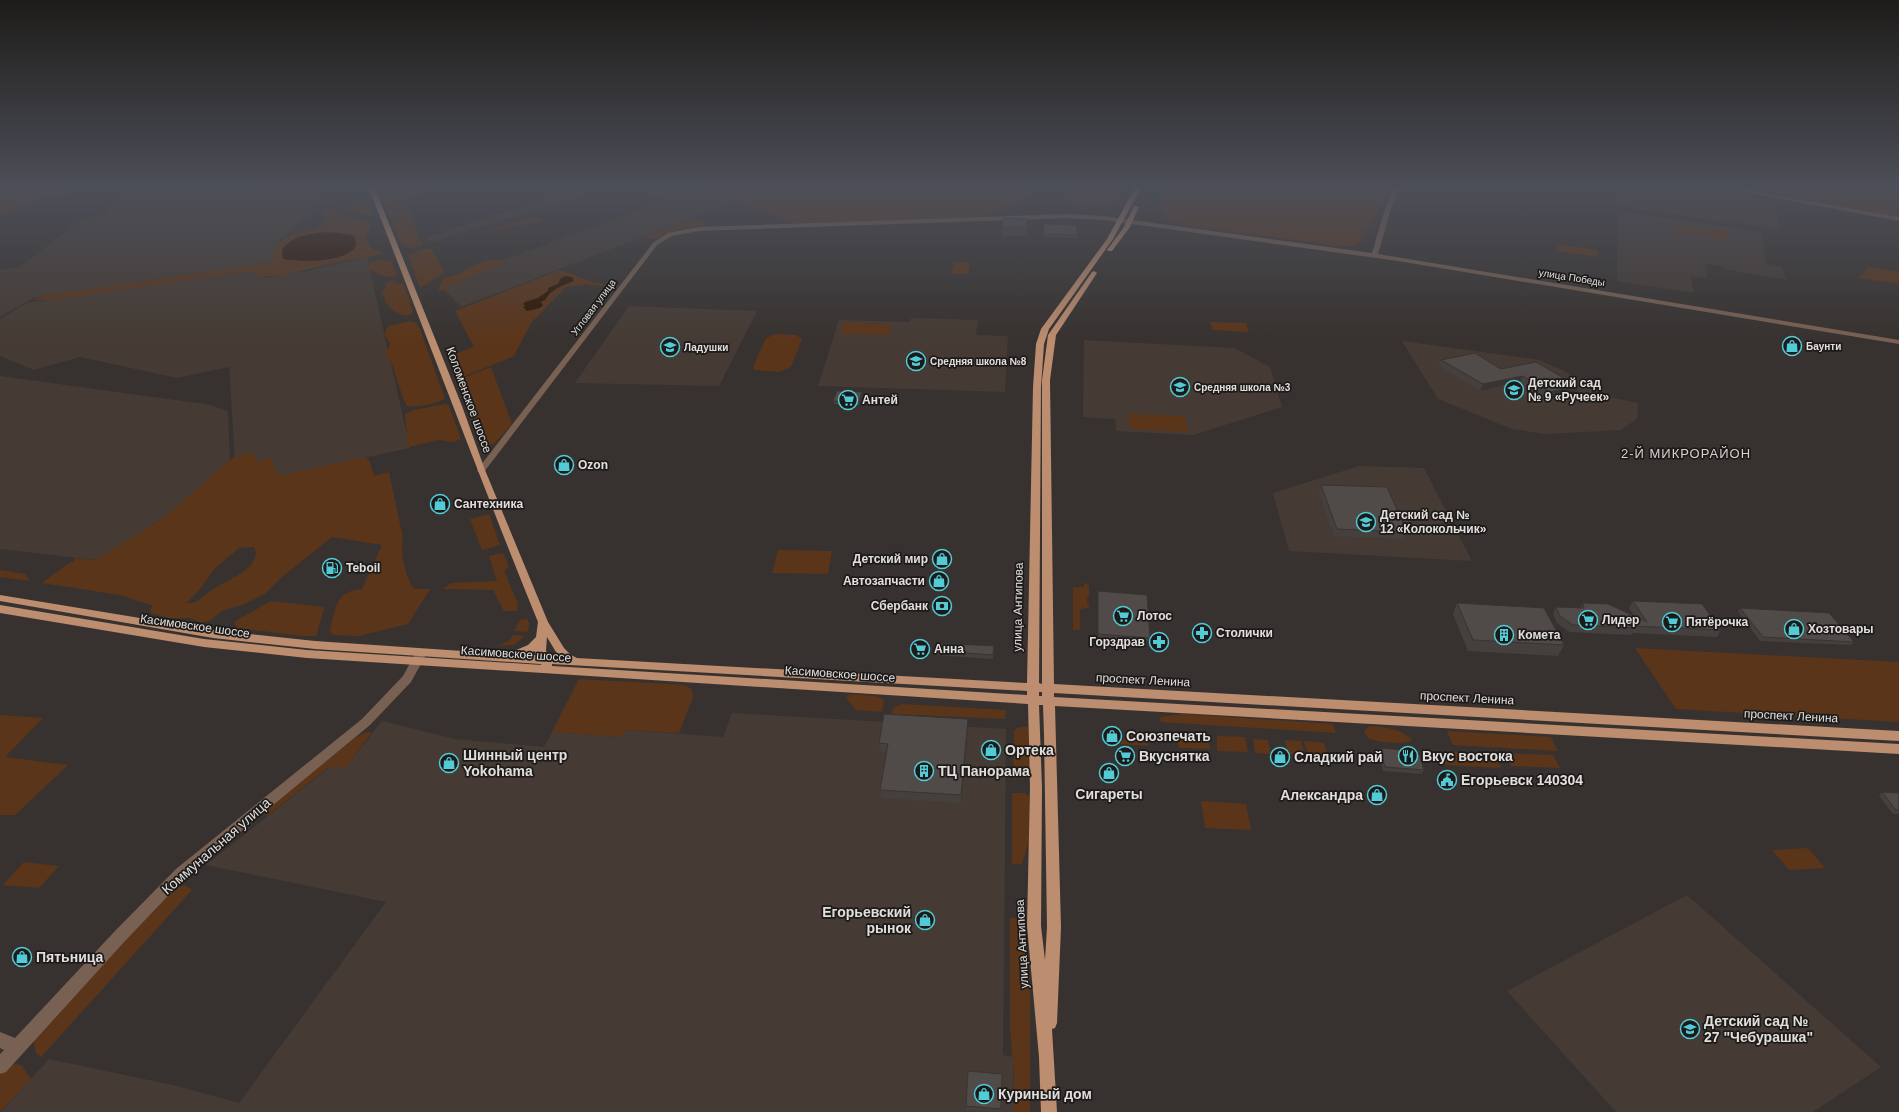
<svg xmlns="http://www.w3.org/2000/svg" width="1899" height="1112" font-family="Arial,sans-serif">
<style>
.built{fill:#453b34}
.green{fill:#5b351a;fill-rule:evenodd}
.water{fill:#2f1604}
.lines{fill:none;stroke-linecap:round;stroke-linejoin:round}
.minor{fill:#786153;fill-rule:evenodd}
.major{fill:#bc8d6f;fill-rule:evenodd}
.wall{fill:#45403e}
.shaded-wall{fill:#383432}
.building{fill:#504b48;stroke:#383432}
.labels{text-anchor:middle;stroke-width:3.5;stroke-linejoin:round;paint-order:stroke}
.far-street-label{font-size:10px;fill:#e1dedc;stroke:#1d1b19}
.far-poi-label{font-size:10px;font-weight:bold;fill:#e1dedc;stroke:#1d1b19;text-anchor:start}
.poi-label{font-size:12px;font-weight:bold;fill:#e1dedc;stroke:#1d1b19;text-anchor:start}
.street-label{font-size:12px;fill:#e1dedc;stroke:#1d1b19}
.neighbourhood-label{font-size:13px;letter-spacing:1px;fill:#d6d0cc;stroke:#1d1b19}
.near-poi-label{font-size:14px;font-weight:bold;fill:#e1dedc;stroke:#1d1b19;text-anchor:start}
.near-street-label{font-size:14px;fill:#e1dedc;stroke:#1d1b19}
</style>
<rect width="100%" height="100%" fill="#37322f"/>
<!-- built -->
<g class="built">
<polygon points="152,186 316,186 310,219 302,220 275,244 272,262 33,298 0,317 0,269 19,268 82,219 103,215 118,197 139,194 143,189"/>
<polygon points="587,186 610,186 434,242 424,238"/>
<polygon points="626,186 685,186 736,201 461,307 443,288 501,261 666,200"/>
<polygon points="1624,186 1666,186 1775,199 1779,229 1619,206"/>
<polygon points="1623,212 1762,232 1766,264 1782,267 1786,280 1723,269 1722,266 1706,264 1707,278 1691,276 1694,293 1617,281 1618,215 1623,216"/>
<polygon points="367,257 410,448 284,475 235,460 229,367 177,378 80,357 34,370 0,356 0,319 27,303 246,271 267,278 309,271"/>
<polygon points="629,306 757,311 719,386 575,383"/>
<polygon points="911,318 978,320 976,335 1008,336 1005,392 818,386 839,320 910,322"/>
<polygon points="1084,340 1234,348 1270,367 1282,407 1193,435 1116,431 1115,419 1083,417"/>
<polygon points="1402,341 1540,360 1564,371 1604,396 1638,403 1637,419 1621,430 1545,434 1512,429 1438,399"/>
<polygon points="0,376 212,405 228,412 230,460 165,517 96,560 0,549"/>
<polygon points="1359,466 1424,468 1472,561 1289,551 1273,493"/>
<polygon points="732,713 1006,729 1003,1055 1013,1057 1014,1112 1,1112 49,1059 177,1086 239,1103 386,902 206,865 330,767 346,767 382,721 454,739 544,747 552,732 622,737 625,730 723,737"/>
<polygon points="1687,895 1881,1067 1813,1112 1616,1112 1507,991"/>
</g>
<!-- green -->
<g class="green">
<polygon points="0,186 95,186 32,202 0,217"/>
<polygon points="377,186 420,186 423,192 404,199 423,246 411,248 402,246"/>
<polygon points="693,186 1045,186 1013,204 978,217 798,224"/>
<polygon points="1080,186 1121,187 1115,206 1073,204 1063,196"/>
<path d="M1167,186H1393L1358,244L1346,247L1189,226C1175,222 1165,220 1158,207Z"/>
<polygon points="1721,186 1899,186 1899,218 1760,191"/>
<polygon points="368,203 370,204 374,215 370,216 341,207"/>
<path d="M324,209H328L371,224L366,238L373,249L384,254L333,263L282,276H258L250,272H243L53,300H34L44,296L272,262L275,244C281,242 288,236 294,234C305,231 322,231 326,218L321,211ZM334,232L352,235L354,249L338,258L306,260L300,236Z"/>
<polygon points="533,216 544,221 484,232"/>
<polygon points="689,219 704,221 704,226 679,229 655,239 646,237"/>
<polygon points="1675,224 1728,231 1730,241 1676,233"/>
<polygon points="1556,244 1597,250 1598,257 1556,251"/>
<polygon points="425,249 432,249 445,272 420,288 408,255"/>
<polygon points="381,260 391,261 397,274 395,276 385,277 370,270 368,263"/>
<polygon points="486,260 499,260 504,263 447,287 448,290 438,291 443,278 459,274 474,265"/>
<polygon points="954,262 970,263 968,274 951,274"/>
<polygon points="1869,267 1899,272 1899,284 1858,278"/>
<polygon points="560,270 593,282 606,284 603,286 586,285 566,287 531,323 514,356 460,378 452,355 474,347 455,311"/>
<path d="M397,280L394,284L403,283L407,295L410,299V304L413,312L410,315C401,317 394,311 388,306L389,304L386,303L384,296L381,295L383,290L386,288V282Z"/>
<path d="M411,321L416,323L420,329L445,399L443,400C432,404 419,408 407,406L403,398L393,367L386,355L390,344L384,334L387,328L389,326Z"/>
<polygon points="844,322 892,324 889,335 840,334"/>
<polygon points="1210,322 1246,323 1249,332 1213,330"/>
<polygon points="776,334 796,335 802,339 791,367 779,372 754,370 753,367 766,338"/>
<polygon points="491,367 512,424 495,443 485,446 458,380"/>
<polygon points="446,404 449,406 461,439 453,442 438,440 408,447 405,414 414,410"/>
<polygon points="1128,414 1185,416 1188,432 1130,429"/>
<path d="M254,452L256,462L272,458L275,472L284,475L365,457L369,460L374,476L389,472L403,538C400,554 405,576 414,589H430L408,624L359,636L334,635L331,633L330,630C336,608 335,591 362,589L382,545L332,537L281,578L265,594L242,605L222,611L211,620L202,623L190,618H168L151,613L150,609L153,606L120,595L42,583L69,563L75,561L74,558L96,560L165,517L230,460L236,456ZM239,548L254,547C264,567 227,580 215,588C204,594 199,605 186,603C195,596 203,585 210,575C217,564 230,557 239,548Z"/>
<polygon points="489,514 500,545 482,550 470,519"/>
<polygon points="778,550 832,551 828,574 772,573"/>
<polygon points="503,553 509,567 504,571 518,604 517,611 504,611 493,590 443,589 451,583 497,581 489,556"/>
<polygon points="0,570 25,574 30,581 0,577"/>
<polygon points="1084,582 1089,586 1089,597 1087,597 1087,603 1089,604 1089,607 1080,610 1080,630 1073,630 1073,587 1084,587"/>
<polygon points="271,601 323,607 324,609 316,636 302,636 237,628 234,622"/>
<polygon points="527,618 529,624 528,632 514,631 520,620"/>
<polygon points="513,635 525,636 514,645 497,646 510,640"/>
<polygon points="1635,648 1899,662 1899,722 1676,709"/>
<path d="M579,679L684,685C691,688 693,689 693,697L679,733L625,730L622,737L552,732Z"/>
<polygon points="850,694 876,696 884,700 882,712 856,710 846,698"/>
<polygon points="902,704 1006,710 1005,719 892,714 893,708"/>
<polygon points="1183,714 1333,724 1336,733 1161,722 1159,717"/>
<polygon points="0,715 43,718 5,757 68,765 15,815 0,815"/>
<path d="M1370,726C1384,727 1403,729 1412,740C1405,745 1374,743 1367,737C1367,736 1364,732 1364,731Z"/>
<polygon points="1019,727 1028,727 1029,775 1027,778 1013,779 1014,731"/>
<polygon points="1131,731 1146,732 1148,746 1120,744"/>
<polygon points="1447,731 1551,737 1558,751 1453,745"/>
<polygon points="372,732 346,767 329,767 267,816 265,814 270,806 356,737 365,733"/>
<polygon points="1177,734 1208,736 1210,749 1179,748"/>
<polygon points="1217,736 1245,737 1248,752 1217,751"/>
<polygon points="1253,739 1268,740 1271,754 1255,753"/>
<polygon points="1285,740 1301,741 1305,756 1288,755"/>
<polygon points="1304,741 1324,743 1329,758 1309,757"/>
<polygon points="1437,751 1495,754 1501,768 1442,765"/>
<polygon points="1505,753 1553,755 1560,768 1511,766"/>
<polygon points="1012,793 1025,793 1029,797 1029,840 1022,864 1012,864"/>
<polygon points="1201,801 1246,804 1251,830 1205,828"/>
<polygon points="1808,848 1825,868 1789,870 1772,850"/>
<polygon points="24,862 59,866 39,888 3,885"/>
<polygon points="185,885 192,890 41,1057 36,1053 33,1039 37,1032 173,890"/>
<polygon points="1010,918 1019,918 1030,976 1030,1112 1014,1112 1014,1073 1010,1029"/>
<polygon points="14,1064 21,1065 31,1079 0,1112 0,1075"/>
</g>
<!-- water -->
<g class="water">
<path d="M327,232L352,235L355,237L356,246C346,263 300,262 283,259L282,250C292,235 311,234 327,232Z"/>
<polygon points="566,276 572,277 574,281 559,287 550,293 545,300 541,302 543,305 540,308 527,311 523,307 525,306 523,304 525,302 538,298 548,291 548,288 558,284 561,278"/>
</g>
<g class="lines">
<!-- minor -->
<g class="minor">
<polygon points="1395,186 1401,186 1391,209 1378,254 1899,340 1899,344 1398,261 1103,220 1067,218 699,231 672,236 657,245 484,472 478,472 477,470 653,243 668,233 699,227 1067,214 1103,216 1372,253 1385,209"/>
<polygon points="1712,186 1723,186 1899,217 1899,221"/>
<polygon points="421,649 425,650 427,653 411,682 370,725 186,877 125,941 6,1072 0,1074 0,1054 4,1050 0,1048 0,1032 15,1038 115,931 176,869 362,719 403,676 417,650"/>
</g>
<!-- major -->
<g class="major">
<path d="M368,186H374L462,406L485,470L548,622L564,648L571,655L577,658L1027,683L1033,387L1036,344L1041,329L1107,239L1136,186H1142L1113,239L1049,329L1044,344L1041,387L1039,683L1042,684V380L1048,335L1092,272L1094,271L1097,273L1056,335L1050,380L1054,684L1899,731V741L1054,693V697L1899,744V754L1055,706L1061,927L1057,1023L1055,1028L1052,1029L1057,1112H1041L1039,1057L1027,926L1030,787L1028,704L307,658L204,647L0,613V605L204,639L307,650L542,665L540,664L315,649L213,638L0,601V595L213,630L315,641L507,654L528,645L536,637L538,622C479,477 425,331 368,186ZM547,637L559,657L547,656L546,650ZM535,651L536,655H525ZM552,664L1027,691V695L552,666ZM1039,692H1042V696H1039ZM1039,705H1043L1044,734L1047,927L1045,960L1041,926L1042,787Z"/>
<polygon points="1134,206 1139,207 1130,227 1112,251 1108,251 1107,250 1124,227"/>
</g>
</g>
<!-- wall -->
<g class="wall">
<polygon points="1003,218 1027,228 1027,236 1002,236"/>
<polygon points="1044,224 1077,235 1077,238 1043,237"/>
<polygon points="1441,360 1501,369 1576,393 1547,399 1520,382 1480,391 1439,366"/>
<polygon points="862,392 862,396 859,405 834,404 833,401"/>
<polygon points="1321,485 1407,532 1404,539 1334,536 1319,492"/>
<polygon points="1098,591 1150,638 1150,641 1098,638"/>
<polygon points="1633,601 1721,630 1717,637 1632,633 1631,635 1569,632 1557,623 1553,614 1556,607 1580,608 1583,603 1634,616 1629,608"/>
<polygon points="1457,603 1564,645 1558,656 1468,651 1453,614"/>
<polygon points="1740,608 1854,642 1851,645 1760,641 1738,612"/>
<polygon points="994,646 993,659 936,655 936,651"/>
<polygon points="968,727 961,803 881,798 880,790 887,752 880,751 879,743"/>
<polygon points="1379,748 1424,770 1422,774 1383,771 1378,752"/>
<polygon points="1882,792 1899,793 1899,814 1893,814 1879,796"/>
<polygon points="968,1071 1002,1074 1001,1112 966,1110"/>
</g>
<!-- shaded-wall -->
<g class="shaded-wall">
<polygon points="1523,376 1520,382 1480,391 1483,384"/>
<polygon points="1578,386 1576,393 1547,399 1550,392"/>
<polygon points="862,392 862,396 859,405 859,402"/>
<polygon points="968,719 968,727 961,803 961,795"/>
</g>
<!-- building -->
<g class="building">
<polygon points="1003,218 1027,219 1027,228 1002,228"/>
<polygon points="1044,224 1076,225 1077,235 1044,234"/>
<polygon points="1475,353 1501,369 1536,362 1578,386 1550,392 1523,376 1483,384 1441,360"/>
<polygon points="837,391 862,392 859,402 833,401"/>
<polygon points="1321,485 1387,487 1407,532 1337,529"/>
<polygon points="1098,591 1147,595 1150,638 1098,634"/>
<polygon points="1633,601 1702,604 1721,630 1634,626 1635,628 1573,625 1560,616 1556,607 1584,608 1583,603 1608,604 1647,622"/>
<polygon points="1457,603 1544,608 1564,645 1473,640"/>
<polygon points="1740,608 1829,613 1854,642 1763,637"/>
<polygon points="938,643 994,646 993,655 936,651"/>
<polygon points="884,714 968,719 961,795 880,790 888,744 879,743"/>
<polygon points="1379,748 1418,751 1424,770 1385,767"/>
<polygon points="1882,792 1899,793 1899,810 1896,810"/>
<polygon points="968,1071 1002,1074 1001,1109 966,1106"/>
</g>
<!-- sky -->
<linearGradient id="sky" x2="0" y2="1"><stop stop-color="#1e1c1a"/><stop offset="0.55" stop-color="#4d4f58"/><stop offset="1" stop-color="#4d4f58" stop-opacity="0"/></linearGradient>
<rect width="1899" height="341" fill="url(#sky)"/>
<!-- icons -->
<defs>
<symbol id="shop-ring" viewBox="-11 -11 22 22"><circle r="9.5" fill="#1d1b19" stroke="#52cbd7" stroke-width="1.5"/><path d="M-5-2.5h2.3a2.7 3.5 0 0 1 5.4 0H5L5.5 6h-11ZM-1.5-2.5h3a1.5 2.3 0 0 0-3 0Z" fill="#52cbd7"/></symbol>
<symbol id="school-ring" viewBox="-11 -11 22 22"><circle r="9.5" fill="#1d1b19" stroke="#52cbd7" stroke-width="1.5"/><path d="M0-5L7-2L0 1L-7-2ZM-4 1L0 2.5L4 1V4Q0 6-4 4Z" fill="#52cbd7"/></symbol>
<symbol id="supermarket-ring" viewBox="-11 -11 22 22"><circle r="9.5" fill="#1d1b19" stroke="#52cbd7" stroke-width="1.5"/><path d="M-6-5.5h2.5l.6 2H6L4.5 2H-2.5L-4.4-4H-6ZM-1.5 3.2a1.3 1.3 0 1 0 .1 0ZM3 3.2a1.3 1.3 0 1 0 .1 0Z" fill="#52cbd7"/></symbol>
<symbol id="fuel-ring" viewBox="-11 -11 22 22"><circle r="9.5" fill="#1d1b19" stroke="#52cbd7" stroke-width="1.5"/><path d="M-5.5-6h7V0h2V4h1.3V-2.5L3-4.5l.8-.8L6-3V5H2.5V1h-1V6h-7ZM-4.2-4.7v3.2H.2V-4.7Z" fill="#52cbd7"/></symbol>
<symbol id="bank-ring" viewBox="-11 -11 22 22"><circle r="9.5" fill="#1d1b19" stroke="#52cbd7" stroke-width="1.5"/><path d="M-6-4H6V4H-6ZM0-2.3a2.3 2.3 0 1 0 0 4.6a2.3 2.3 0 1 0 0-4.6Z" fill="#52cbd7"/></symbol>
<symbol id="pharmacy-ring" viewBox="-11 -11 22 22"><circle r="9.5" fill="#1d1b19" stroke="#52cbd7" stroke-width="1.5"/><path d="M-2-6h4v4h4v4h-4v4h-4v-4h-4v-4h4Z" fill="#52cbd7"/></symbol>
<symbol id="building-ring" viewBox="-11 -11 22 22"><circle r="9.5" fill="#1d1b19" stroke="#52cbd7" stroke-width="1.5"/><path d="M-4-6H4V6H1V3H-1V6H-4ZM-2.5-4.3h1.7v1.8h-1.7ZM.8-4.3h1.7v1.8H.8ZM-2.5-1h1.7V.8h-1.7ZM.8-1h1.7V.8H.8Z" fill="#52cbd7"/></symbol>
<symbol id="restaurant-ring" viewBox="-11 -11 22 22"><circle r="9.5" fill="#1d1b19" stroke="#52cbd7" stroke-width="1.5"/><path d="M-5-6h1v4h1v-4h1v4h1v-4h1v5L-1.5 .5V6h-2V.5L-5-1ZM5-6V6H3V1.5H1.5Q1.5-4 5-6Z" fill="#52cbd7"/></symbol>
<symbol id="civic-ring" viewBox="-11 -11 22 22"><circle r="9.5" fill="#1d1b19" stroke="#52cbd7" stroke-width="1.5"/><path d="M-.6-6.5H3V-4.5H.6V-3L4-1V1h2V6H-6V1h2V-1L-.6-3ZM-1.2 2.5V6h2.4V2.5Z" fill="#52cbd7"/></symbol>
</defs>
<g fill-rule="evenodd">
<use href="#shop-ring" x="1781" y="335" width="22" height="22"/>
<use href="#school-ring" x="659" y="336" width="22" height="22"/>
<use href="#school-ring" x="905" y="350" width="22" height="22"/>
<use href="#school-ring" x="1169" y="376" width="22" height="22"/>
<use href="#school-ring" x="1503" y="379" width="22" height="22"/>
<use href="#supermarket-ring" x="837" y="389" width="22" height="22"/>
<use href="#shop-ring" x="553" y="454" width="22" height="22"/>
<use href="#shop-ring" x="429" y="493" width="22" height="22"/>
<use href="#school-ring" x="1355" y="511" width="22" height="22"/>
<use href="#shop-ring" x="931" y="548" width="22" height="22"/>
<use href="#fuel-ring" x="321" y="557" width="22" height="22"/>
<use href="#shop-ring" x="928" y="570" width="22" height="22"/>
<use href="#bank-ring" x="931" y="595" width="22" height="22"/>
<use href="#supermarket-ring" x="1112" y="605" width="22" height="22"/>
<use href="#supermarket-ring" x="1577" y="609" width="22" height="22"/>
<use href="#supermarket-ring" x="1661" y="611" width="22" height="22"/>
<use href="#shop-ring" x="1783" y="618" width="22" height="22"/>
<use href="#pharmacy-ring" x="1191" y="622" width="22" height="22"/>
<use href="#building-ring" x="1493" y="624" width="22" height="22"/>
<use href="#pharmacy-ring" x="1148" y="631" width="22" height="22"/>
<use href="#supermarket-ring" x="909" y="638" width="22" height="22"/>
<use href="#shop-ring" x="1101" y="725" width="22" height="22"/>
<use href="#shop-ring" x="980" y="739" width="22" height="22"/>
<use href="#supermarket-ring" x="1114" y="745" width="22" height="22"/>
<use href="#restaurant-ring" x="1397" y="745" width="22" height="22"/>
<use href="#shop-ring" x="1269" y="746" width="22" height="22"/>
<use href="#shop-ring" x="438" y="752" width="22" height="22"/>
<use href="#building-ring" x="913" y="760" width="22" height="22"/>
<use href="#shop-ring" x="1098" y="762" width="22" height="22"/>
<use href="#civic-ring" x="1436" y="769" width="22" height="22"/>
<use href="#shop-ring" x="1366" y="784" width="22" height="22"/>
<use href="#shop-ring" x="914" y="909" width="22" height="22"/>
<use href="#shop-ring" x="11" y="946" width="22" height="22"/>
<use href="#school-ring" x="1679" y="1018" width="22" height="22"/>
<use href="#shop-ring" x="973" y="1083" width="22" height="22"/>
</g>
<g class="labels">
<!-- far-street labels -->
<g class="far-street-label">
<text transform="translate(1572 277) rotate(9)" y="4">улица Победы</text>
<text transform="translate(593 307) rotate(-53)" y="4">Угловая улица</text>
</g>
<!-- far-poi labels -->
<g class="far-poi-label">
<text x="1806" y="350">Баунти</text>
<text x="684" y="351">Ладушки</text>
<text x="930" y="365">Средняя школа №8</text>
<text x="1194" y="391">Средняя школа №3</text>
</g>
<!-- poi labels -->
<g class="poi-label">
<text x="1528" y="387">Детский сад<tspan x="1528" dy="14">№ 9 «Ручеек»</tspan></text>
<text x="862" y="404">Антей</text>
<text x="578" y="469">Ozon</text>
<text x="454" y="508">Сантехника</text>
<text x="1380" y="519">Детский сад №<tspan x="1380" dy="14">12 «Колокольчик»</tspan></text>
<text x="928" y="563" text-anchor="end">Детский мир</text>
<text x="346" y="572">Teboil</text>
<text x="925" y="585" text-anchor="end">Автозапчасти</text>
<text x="928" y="610" text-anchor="end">Сбербанк</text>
<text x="1137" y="620">Лотос</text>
<text x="1602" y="624">Лидер</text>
<text x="1686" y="626">Пятёрочка</text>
<text x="1808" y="633">Хозтовары</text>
<text x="1216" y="637">Столички</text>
<text x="1518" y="639">Комета</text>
<text x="1145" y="646" text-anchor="end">Горздрав</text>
<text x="934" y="653">Анна</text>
</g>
<!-- street labels -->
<g class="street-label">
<text transform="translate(469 400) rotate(70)" y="4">Коломенское шоссе</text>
<text transform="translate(1018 607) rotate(-89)" y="4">улица Антипова</text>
<text transform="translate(195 626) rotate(8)" y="4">Касимовское шоссе</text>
<text transform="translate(516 654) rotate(4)" y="4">Касимовское шоссе</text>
<text transform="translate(840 674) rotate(4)" y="4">Касимовское шоссе</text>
<text transform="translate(1143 680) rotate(3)" y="4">проспект Ленина</text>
<text transform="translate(1467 698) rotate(3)" y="4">проспект Ленина</text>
<text transform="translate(1791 716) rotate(3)" y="4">проспект Ленина</text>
<text transform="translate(1022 944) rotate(-93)" y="4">улица Антипова</text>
</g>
<!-- neighbourhood labels -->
<g class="neighbourhood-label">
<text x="1686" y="458">2-Й МИКРОРАЙОН</text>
</g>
<!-- near-poi labels -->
<g class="near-poi-label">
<text x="1126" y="741">Союзпечать</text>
<text x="1005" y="755">Ортека</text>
<text x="463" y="760">Шинный центр<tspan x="463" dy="16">Yokohama</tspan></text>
<text x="1139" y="761">Вкуснятка</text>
<text x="1422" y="761">Вкус востока</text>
<text x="1294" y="762">Сладкий рай</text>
<text x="938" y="776">ТЦ Панорама</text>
<text x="1461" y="785">Егорьевск 140304</text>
<text x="1109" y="799" text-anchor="middle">Сигареты</text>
<text x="1363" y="800" text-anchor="end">Александра</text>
<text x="911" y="917" text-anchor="end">Егорьевский<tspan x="911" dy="16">рынок</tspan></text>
<text x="36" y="962">Пятьница</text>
<text x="1704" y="1026">Детский сад №<tspan x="1704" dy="16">27 "Чебурашка"</tspan></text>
<text x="998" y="1099">Куриный дом</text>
</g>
<!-- near-street labels -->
<g class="near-street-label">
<text transform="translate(216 846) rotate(-41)" y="5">Коммунальная улица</text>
</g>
</g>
</svg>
